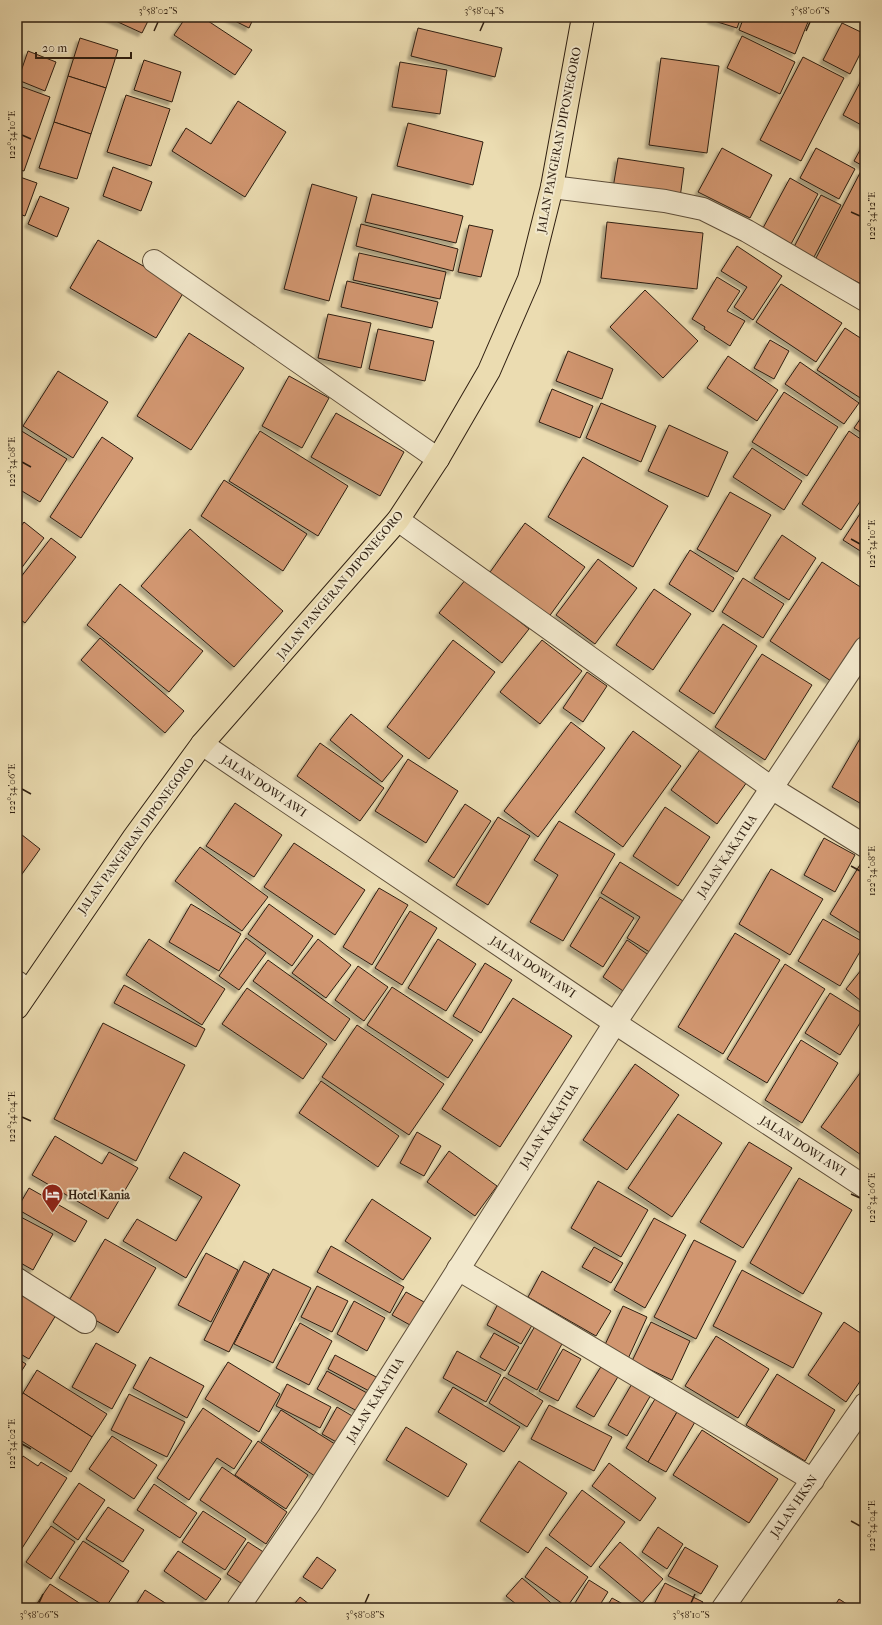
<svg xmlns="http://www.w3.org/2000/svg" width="882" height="1625" font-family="'IM FELL French Canon',serif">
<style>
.building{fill:#d19670;stroke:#2f1f11;filter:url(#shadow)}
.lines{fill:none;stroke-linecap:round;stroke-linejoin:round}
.minor-casing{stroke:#5e4e39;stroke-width:24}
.highway-casing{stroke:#2f1f11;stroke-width:24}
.minor{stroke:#f2e8cc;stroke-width:22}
.highway{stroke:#ebdcb1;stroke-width:22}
.ticks{fill:none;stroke:#2f1f11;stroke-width:1.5}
.labels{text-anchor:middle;stroke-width:4;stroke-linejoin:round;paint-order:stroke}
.street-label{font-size:12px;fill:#2f1f11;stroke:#f2e8cc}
.poi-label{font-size:12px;font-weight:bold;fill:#2f1f11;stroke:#f2e8cc;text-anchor:start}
.neatline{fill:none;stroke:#2f1f11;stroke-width:1.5}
.ticks-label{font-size:10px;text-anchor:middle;fill:#2f1f11}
</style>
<defs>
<filter id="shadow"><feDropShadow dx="-3.5" dy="3.5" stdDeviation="1" flood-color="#0004"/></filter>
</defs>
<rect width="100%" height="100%" fill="#ebdcb1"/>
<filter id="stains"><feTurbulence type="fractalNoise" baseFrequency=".005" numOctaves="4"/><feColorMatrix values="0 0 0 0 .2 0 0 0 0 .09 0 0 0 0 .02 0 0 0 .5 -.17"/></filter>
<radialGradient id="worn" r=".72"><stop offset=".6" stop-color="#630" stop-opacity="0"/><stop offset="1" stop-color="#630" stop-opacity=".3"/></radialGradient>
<!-- building -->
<g class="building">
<polygon points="107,17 150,17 142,33"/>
<polygon points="186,17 202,17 252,50 235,75 174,35"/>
<polygon points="227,17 254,17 249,28"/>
<polygon points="712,17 741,17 737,28 711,20"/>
<polygon points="744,17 810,17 795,54 739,30"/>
<polygon points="842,23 865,34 865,44 850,74 823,60"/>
<polygon points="418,28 502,48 495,77 411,56"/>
<polygon points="742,36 795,62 780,94 727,68"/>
<polygon points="80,38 118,50 106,88 68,76"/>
<polygon points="28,51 56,62 45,91 18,80"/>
<polygon points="803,57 844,78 801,161 760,140"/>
<polygon points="661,58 719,66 707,153 649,145"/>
<polygon points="144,60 181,72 172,102 134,90"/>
<polygon points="400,62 447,70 440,114 392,107"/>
<polygon points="865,73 865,127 843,115"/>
<polygon points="68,76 106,88 91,134 54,122"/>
<polygon points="17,85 50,97 24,171 17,169"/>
<polygon points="126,95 170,109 151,166 107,152"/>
<polygon points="238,101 286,132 245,197 172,151 186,128 211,144"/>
<polygon points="54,122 91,134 77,179 39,168"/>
<polygon points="408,123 483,142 473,185 397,166"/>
<polygon points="865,141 865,167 854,161"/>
<polygon points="722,148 772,175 750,218 698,192"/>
<polygon points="816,148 855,169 839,199 800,178"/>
<polygon points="618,158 684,168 680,198 613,188"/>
<polygon points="113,167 152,182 141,211 103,196"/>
<polygon points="861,171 865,173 865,286 815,260"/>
<polygon points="17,176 37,183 25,216 17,213"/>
<polygon points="790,178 818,194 791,244 763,228"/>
<polygon points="312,184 357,197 329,301 284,289"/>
<polygon points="372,194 463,216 456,243 365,222"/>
<polygon points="821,195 841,205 814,257 794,247"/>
<polygon points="40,196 69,208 57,237 28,224"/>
<polygon points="607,222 703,233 697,289 601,278"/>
<polygon points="361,224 458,249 453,271 356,246"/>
<polygon points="469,225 493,230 481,277 458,272"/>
<polygon points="98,240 185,290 156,338 70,288"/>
<polygon points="737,246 782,276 753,320 734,307 747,287 721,271"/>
<polygon points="359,253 446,272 440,299 353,280"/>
<polygon points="717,277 740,291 727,311 745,321 730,346 704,329 705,327 692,319"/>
<polygon points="347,281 438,302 432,328 341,307"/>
<polygon points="781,284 842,323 816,362 756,322"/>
<polygon points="645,290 698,341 663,378 610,327"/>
<polygon points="328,314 371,323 361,368 318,358"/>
<polygon points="845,328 865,341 865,401 817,370"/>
<polygon points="378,329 434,341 425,381 369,369"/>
<polygon points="189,333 244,368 191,450 137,416"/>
<polygon points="770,340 789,351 774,379 754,368"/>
<polygon points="568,351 613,369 602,399 556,381"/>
<polygon points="728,356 778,390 757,421 707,388"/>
<polygon points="800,362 859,403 844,424 785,384"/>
<polygon points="58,371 108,402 73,458 23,426"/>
<polygon points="289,376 329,398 302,448 262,426"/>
<polygon points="552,389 593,406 580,438 539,422"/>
<polygon points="784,392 838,427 807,476 752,442"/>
<polygon points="601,403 656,426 641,462 586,438"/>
<polygon points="865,412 865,435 854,428"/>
<polygon points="336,413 404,452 380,496 311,457"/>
<polygon points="669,425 728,452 708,497 648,471"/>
<polygon points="20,430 67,459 40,502 17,488 17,434"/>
<polygon points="260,431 348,486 318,536 229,481"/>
<polygon points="849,431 865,442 865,494 841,530 802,504"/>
<polygon points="102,437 133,458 81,538 50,517"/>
<polygon points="752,448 802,481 784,510 733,477"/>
<polygon points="583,457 668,506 633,567 548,517"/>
<polygon points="224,480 307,534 283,571 201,516"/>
<polygon points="730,492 771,515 737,572 697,549"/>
<polygon points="865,506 865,554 843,540"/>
<polygon points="24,522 44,538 17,574 17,532"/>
<polygon points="525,523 585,567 548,618 488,575"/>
<polygon points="190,529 283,611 234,667 141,586"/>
<polygon points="782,535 816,558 789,600 754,578"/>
<polygon points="51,538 76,557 25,623 17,617 17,582"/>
<polygon points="690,550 734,578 713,612 669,584"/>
<polygon points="598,559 637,588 595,644 556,615"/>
<polygon points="822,562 865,590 865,630 831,681 770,641"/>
<polygon points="743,578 784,604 763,638 722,612"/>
<polygon points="466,579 529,629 502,663 439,613"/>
<polygon points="120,584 203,651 169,692 87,625"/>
<polygon points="654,589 691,614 653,670 616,645"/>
<polygon points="723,624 757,646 714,714 679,691"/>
<polygon points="100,638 184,711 165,733 81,660"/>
<polygon points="453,640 495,672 429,759 387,727"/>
<polygon points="542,640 582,671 540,724 500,692"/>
<polygon points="762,654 812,685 765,760 715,727"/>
<polygon points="587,672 607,686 583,722 563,708"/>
<polygon points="351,714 403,756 382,782 330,740"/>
<polygon points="571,722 605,748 538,837 504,811"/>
<polygon points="865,730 865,806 832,787"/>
<polygon points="633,731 681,766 623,847 575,812"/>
<polygon points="320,743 384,788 360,821 297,776"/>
<polygon points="701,748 747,782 717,824 671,790"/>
<polygon points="408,759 458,791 426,843 375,811"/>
<polygon points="235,803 282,835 254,877 206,846"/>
<polygon points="465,804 491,821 454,878 428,861"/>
<polygon points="665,807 710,837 678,886 633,856"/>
<polygon points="498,817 530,836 488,905 456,885"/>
<polygon points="559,821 615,854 563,941 530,922 558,875 534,860"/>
<polygon points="17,831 40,849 17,881"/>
<polygon points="824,838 855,855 835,892 804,875"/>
<polygon points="294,843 365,890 335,935 264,887"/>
<polygon points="200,847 268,897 242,931 175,881"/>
<polygon points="620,862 688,904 656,956 627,938 640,917 601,893"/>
<polygon points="861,863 865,865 865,936 830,914"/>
<polygon points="771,869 823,899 790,955 739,924"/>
<polygon points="379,888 408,905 372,965 343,947"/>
<polygon points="600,897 634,918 603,967 570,946"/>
<polygon points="191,904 241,934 219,971 169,942"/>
<polygon points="269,904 313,936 292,966 248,934"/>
<polygon points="410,911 437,928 402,985 375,968"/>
<polygon points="823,919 865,943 840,986 798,961"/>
<polygon points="735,933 780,960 723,1054 678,1027"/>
<polygon points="246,938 266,953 239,990 219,976"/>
<polygon points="149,939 225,989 202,1025 126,975"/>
<polygon points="318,939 351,965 326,998 292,973"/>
<polygon points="438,939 476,964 446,1011 408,988"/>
<polygon points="627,940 650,956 626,993 603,977"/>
<polygon points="268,960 350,1019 335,1041 253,981"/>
<polygon points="485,963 512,980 481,1033 453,1016"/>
<polygon points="785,964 825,989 767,1083 727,1059"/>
<polygon points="865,965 865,1004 846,989"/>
<polygon points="358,966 388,987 364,1021 335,1000"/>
<polygon points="124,985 205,1029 196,1047 114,1003"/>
<polygon points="392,987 473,1040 448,1078 367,1025"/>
<polygon points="247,988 327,1044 303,1079 222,1024"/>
<polygon points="830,993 865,1015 840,1055 805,1033"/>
<polygon points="513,998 572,1036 500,1147 442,1109"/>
<polygon points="103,1023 185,1065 136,1161 54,1119"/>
<polygon points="357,1025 444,1084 409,1135 322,1077"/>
<polygon points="801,1040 838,1063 802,1123 765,1100"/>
<polygon points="635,1064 679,1095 627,1170 583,1140"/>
<polygon points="865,1066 865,1155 864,1157 821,1127"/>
<polygon points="321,1081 399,1136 378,1167 299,1113"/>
<polygon points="678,1114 722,1143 672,1217 628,1188"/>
<polygon points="417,1132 441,1146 424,1176 400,1163"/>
<polygon points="55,1136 102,1164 109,1152 138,1168 108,1219 32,1175"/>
<polygon points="749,1142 792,1168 743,1248 700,1222"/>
<polygon points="449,1151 497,1186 475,1216 427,1182"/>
<polygon points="184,1152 240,1185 186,1278 123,1241 137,1219 176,1241 202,1197 169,1178"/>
<polygon points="799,1178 852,1210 803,1294 750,1263"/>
<polygon points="598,1181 648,1210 621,1257 571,1228"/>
<polygon points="29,1188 87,1221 75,1242 17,1209"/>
<polygon points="372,1199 431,1238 403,1280 345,1241"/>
<polygon points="17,1215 53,1234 33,1270 17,1261"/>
<polygon points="654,1218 686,1235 645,1308 614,1290"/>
<polygon points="105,1239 156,1268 118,1333 67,1304"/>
<polygon points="694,1240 736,1261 696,1339 654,1317"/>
<polygon points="331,1246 404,1287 390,1313 317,1272"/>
<polygon points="594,1247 623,1263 611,1283 582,1267"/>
<polygon points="206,1253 238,1270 211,1322 178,1305"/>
<polygon points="244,1261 269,1274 229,1352 204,1340"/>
<polygon points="273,1269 311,1288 273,1363 234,1344"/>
<polygon points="742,1270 822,1313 793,1368 713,1326"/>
<polygon points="542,1271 611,1311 596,1336 528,1297"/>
<polygon points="317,1286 348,1301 332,1332 301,1317"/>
<polygon points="17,1291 56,1315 29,1359 17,1352"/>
<polygon points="406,1292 424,1302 410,1325 392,1315"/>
<polygon points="354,1301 385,1318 367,1351 337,1334"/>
<polygon points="499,1302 534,1322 521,1344 487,1325"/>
<polygon points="623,1306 647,1317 627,1361 603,1349"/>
<polygon points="651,1322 690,1341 672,1380 632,1361"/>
<polygon points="844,1322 865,1336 865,1374 846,1402 808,1375"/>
<polygon points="300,1323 332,1341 309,1385 276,1368"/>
<polygon points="535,1326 563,1342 537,1390 508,1374"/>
<polygon points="494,1333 519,1347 505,1371 480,1357"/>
<polygon points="716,1336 769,1369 738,1418 685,1386"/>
<polygon points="96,1343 136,1365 112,1409 72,1387"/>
<polygon points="563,1349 581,1359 558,1401 539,1391"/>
<polygon points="457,1351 501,1375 486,1402 443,1378"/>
<polygon points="335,1355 378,1378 371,1392 328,1369"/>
<polygon points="150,1357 204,1386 187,1418 133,1388"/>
<polygon points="17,1358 26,1364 17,1378"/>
<polygon points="228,1362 280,1394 259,1432 205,1399"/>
<polygon points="602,1365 619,1375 594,1417 576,1407"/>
<polygon points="37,1370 107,1414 92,1437 23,1393"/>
<polygon points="327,1371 367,1393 357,1411 317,1389"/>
<polygon points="777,1374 835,1410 805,1461 746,1425"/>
<polygon points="504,1377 543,1401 527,1427 489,1403"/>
<polygon points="633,1382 652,1393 627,1436 608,1425"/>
<polygon points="287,1384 331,1407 320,1428 276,1406"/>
<polygon points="453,1387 520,1427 504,1452 438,1412"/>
<polygon points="23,1393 92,1437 71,1472 17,1438 17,1402"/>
<polygon points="129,1394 185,1422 167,1457 111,1430"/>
<polygon points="655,1399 677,1412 648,1462 626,1448"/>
<polygon points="549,1405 612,1437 594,1471 531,1439"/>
<polygon points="337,1407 354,1417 340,1444 322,1434"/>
<polygon points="203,1408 252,1441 234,1469 217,1458 189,1500 157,1478"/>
<polygon points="281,1410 338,1446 318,1478 261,1441"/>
<polygon points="677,1412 695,1422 666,1472 648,1462"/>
<polygon points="406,1427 467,1464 448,1497 386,1460"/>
<polygon points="702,1430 778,1479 749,1523 673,1475"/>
<polygon points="112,1436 157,1465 134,1499 89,1469"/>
<polygon points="258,1441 308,1475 286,1509 235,1475"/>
<polygon points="23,1456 38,1466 41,1462 67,1478 17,1556 17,1466"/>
<polygon points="519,1461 567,1493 528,1553 480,1521"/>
<polygon points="609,1463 656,1498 640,1521 592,1486"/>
<polygon points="222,1467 287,1512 266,1544 200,1500"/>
<polygon points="79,1483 105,1500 78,1540 53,1522"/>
<polygon points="154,1484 197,1513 180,1538 137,1510"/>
<polygon points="582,1490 625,1522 591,1567 549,1535"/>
<polygon points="108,1507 144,1530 123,1562 86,1539"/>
<polygon points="203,1511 246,1539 225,1570 182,1542"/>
<polygon points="51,1526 75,1542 51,1579 26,1562"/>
<polygon points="658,1527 683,1544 667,1569 642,1552"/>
<polygon points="83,1541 129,1571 106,1607 59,1578"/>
<polygon points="248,1542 265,1553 244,1585 227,1574"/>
<polygon points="620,1542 663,1579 642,1603 599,1567"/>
<polygon points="546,1547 588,1577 567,1607 525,1577"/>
<polygon points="685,1547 718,1566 701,1594 668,1576"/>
<polygon points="178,1551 221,1579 206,1600 164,1571"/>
<polygon points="317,1557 336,1570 322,1589 303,1577"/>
<polygon points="522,1578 557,1608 521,1608 506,1596"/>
<polygon points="589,1580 608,1592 598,1608 572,1608"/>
<polygon points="665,1583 703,1602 700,1608 652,1608"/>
<polygon points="50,1584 87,1608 34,1608"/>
<polygon points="145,1590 173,1608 134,1608"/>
<polygon points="300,1597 314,1608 291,1608"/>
<polygon points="612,1598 630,1608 606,1608"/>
<polygon points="839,1599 853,1608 833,1608"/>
</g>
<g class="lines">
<defs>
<g id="minor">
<polyline points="552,187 665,201 703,209 747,231 865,300"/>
<polyline points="154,261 438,459"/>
<polyline points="398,520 773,789 865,846"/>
<polyline points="202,744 615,1023 865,1187"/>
<polyline points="17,982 27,991"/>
<polyline points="458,1269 813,1480"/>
<polyline points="17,1279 85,1322"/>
<polyline points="238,1608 309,1504 615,1023 865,648"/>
<polyline points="723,1608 865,1404"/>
</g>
<polyline id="highway" points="17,1008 134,837 202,744 398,520 438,459 489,371 529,279 552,187 583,17"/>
</defs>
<!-- minor casing -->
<use href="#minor" class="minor-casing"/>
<!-- highway casing -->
<use href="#highway" class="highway-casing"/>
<!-- minor -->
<use href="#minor" class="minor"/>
<!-- highway -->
<use href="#highway" class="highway"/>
</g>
<!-- ticks -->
<path class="ticks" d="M154,31L158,22M480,31L484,22M806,31L810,22M22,135L31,139M851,212L860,216M22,462L31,467M851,539L860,544M22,789L31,794M851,866L860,871M22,1117L31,1121M851,1194L860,1198M22,1444L31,1449M851,1521L860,1526M39,1603L43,1594M365,1603L369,1594M691,1603L695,1594"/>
<!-- icons -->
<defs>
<symbol id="hotel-pin" viewBox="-11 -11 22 30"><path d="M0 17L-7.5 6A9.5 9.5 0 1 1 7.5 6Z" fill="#8f2418" stroke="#f2e8cc"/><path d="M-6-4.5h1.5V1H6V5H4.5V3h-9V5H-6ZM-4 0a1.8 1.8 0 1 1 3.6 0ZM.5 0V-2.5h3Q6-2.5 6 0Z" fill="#fff"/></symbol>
</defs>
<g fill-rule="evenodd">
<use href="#hotel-pin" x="40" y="1182" width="25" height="34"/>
</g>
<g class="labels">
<!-- street labels -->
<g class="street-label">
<text transform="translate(559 140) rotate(-79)" y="4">JALAN PANGERAN DIPONEGORO</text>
<text transform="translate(340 585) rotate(-50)" y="4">JALAN PANGERAN DIPONEGORO</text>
<text transform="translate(264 786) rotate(34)" y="4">JALAN DOWI AWI</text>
<text transform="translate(136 836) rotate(-54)" y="4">JALAN PANGERAN DIPONEGORO</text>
<text transform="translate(727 856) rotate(-56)" y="4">JALAN KAKATUA</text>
<text transform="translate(533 967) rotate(34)" y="4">JALAN DOWI AWI</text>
<text transform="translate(549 1126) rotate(-57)" y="4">JALAN KAKATUA</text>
<text transform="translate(803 1146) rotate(33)" y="4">JALAN DOWI AWI</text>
<text transform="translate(375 1400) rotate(-58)" y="4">JALAN KAKATUA</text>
<text transform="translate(794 1506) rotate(-55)" y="4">JALAN HKSN</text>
</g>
<!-- poi labels -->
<g class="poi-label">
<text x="68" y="1199">Hotel Kania</text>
</g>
</g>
<!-- margin -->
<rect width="882" height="1625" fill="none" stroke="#ebdcb1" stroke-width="44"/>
<!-- scale -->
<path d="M36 52v6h95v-6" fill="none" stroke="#2f1f11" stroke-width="2"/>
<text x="42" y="52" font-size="12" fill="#2f1f11" stroke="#f2e8cc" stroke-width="3" paint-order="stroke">20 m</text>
<rect x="22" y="22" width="838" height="1581" class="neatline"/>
<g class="ticks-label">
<text x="158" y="14">3°58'02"S</text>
<text x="484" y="14">3°58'04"S</text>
<text x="810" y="14">3°58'06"S</text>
<text transform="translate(11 135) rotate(-90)" y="4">122°34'10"E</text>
<text transform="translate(871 216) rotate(-90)" y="4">122°34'12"E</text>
<text transform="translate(11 462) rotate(-90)" y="4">122°34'08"E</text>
<text transform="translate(871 544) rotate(-90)" y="4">122°34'10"E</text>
<text transform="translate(11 789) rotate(-90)" y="4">122°34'06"E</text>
<text transform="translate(871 871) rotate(-90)" y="4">122°34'08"E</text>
<text transform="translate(11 1117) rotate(-90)" y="4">122°34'04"E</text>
<text transform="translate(871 1198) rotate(-90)" y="4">122°34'06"E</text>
<text transform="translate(11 1444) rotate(-90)" y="4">122°34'02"E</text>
<text transform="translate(871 1526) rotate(-90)" y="4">122°34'04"E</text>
<text x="39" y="1618">3°58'06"S</text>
<text x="365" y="1618">3°58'08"S</text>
<text x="691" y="1618">3°58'10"S</text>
</g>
<rect width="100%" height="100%" filter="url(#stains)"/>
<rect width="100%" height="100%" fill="url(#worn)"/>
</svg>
